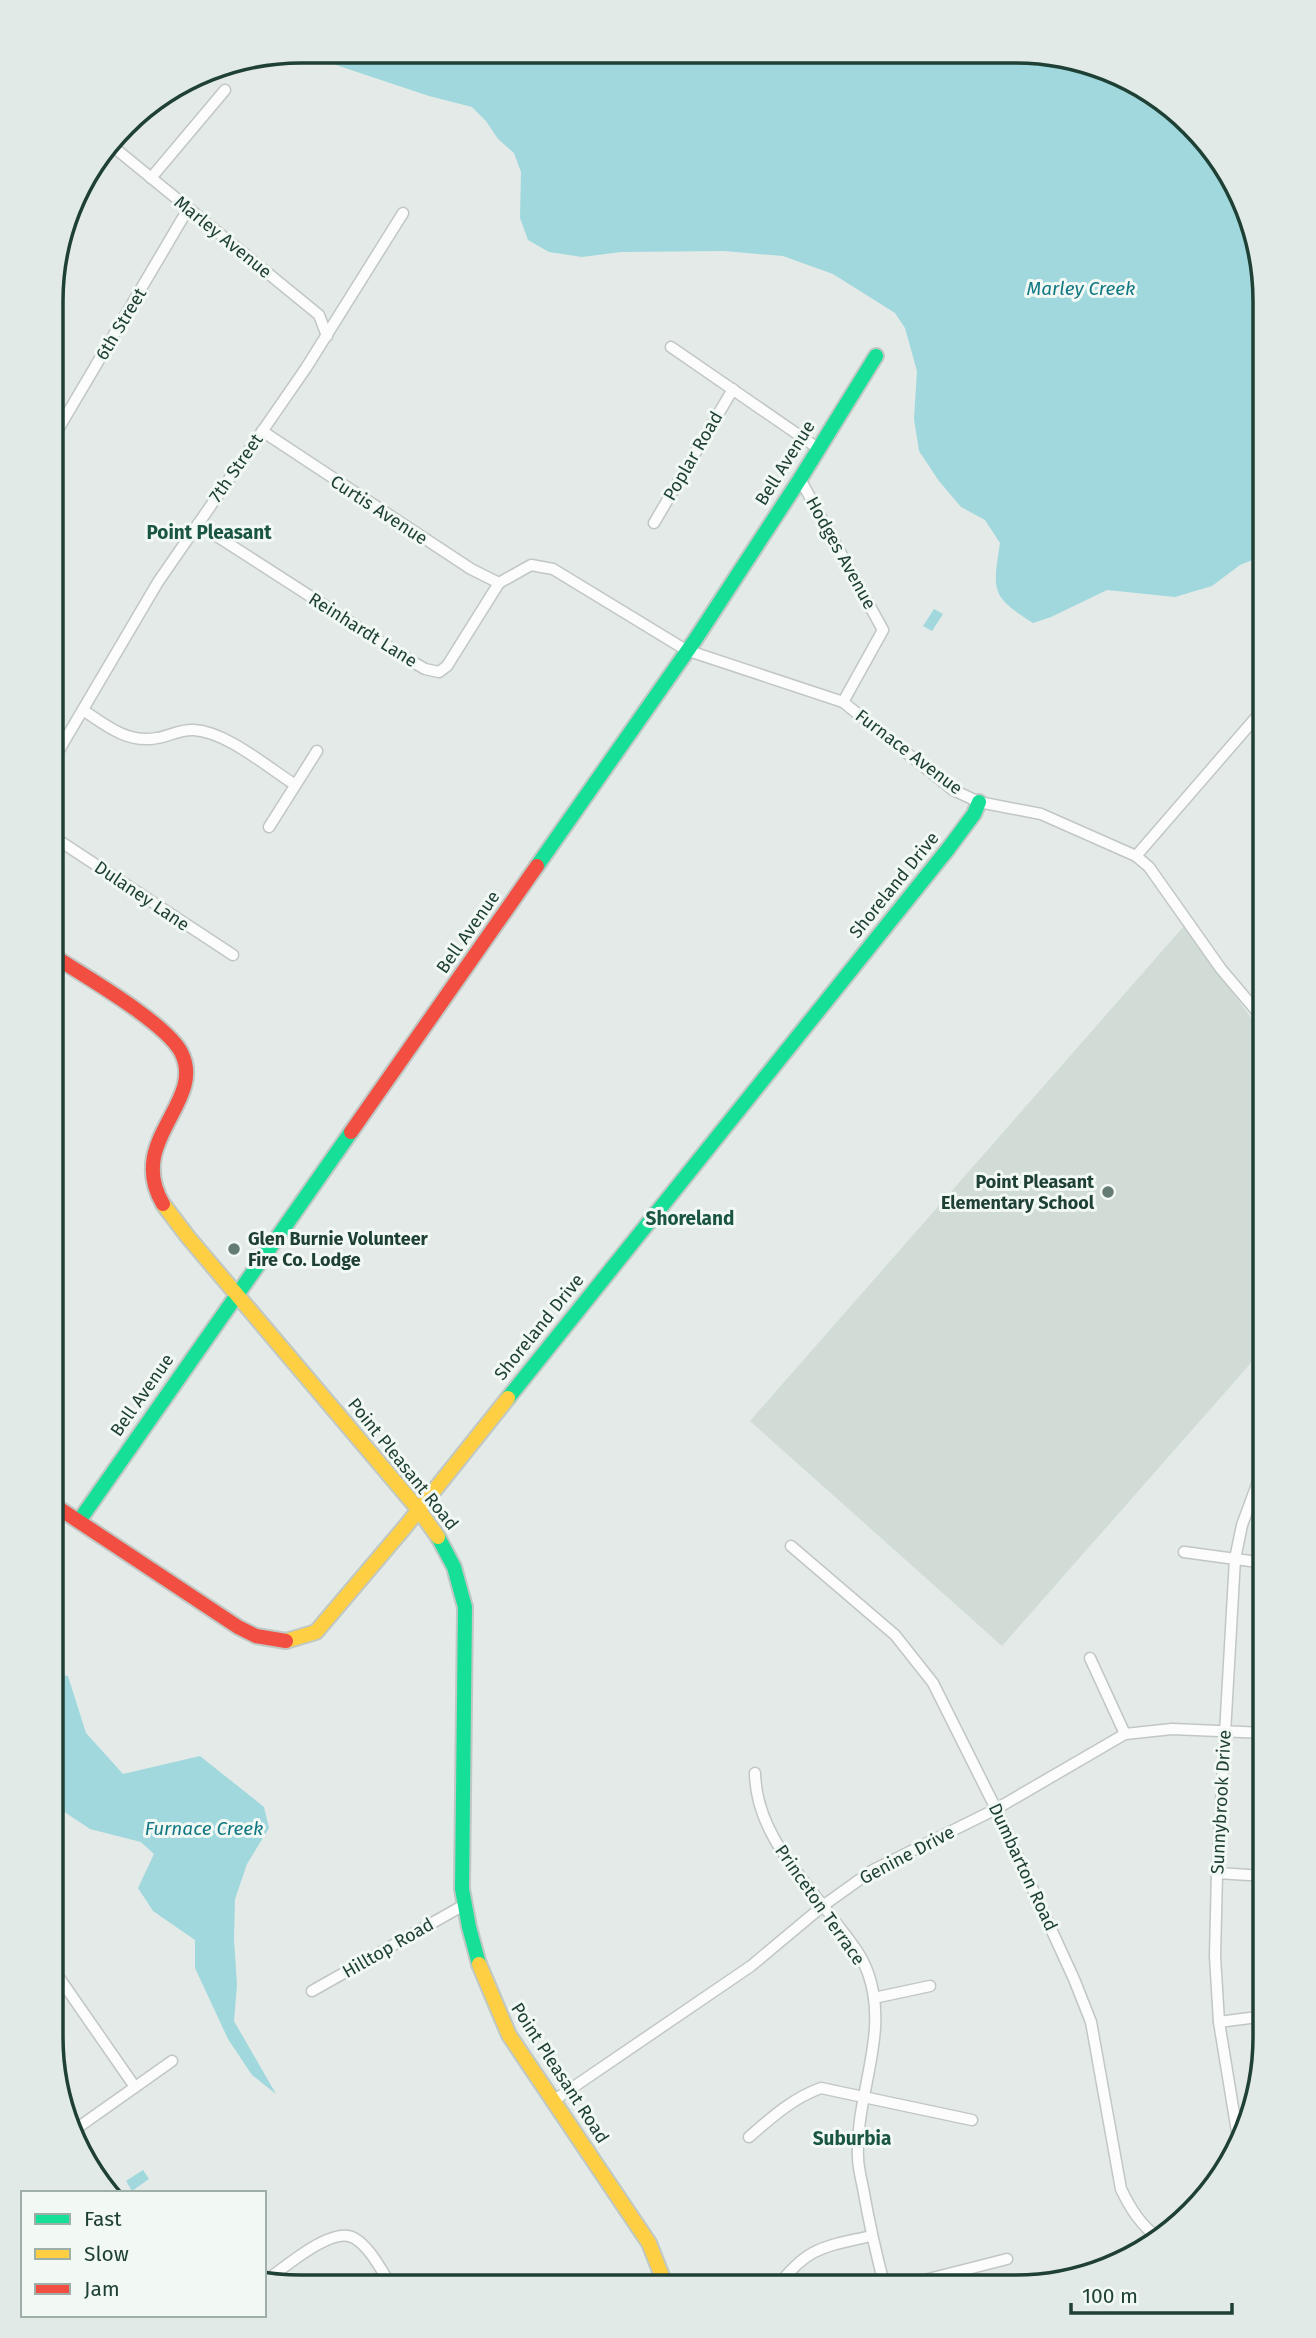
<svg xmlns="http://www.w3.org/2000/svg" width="1316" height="2338" font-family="'Fira Sans',sans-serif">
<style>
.built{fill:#d1dcd7}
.green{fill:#cbe5d2}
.water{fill:#a0d8dd}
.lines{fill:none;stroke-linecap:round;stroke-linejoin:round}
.street-casing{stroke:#c1c7c4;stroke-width:13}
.fast-casing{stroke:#bfc8c4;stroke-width:18}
.slow-casing{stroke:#bfc8c4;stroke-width:18}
.jam-casing{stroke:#bfc8c4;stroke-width:18}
.street{stroke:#fbfcfb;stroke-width:10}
.fast{stroke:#16e098;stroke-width:14}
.slow{stroke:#ffcf43;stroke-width:14}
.jam{stroke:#f24e42;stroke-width:14}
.poi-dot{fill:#647c73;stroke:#f2f9f5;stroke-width:2.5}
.labels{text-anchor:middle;stroke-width:6;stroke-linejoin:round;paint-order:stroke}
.street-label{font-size:18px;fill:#1f4035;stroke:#f2f9f5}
.poi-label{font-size:18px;font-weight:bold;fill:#1f4035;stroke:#f2f9f5;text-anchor:end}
.water-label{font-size:19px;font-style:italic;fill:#127883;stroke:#f2f9f5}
.neighbourhood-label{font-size:19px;font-weight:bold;fill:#195542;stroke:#f2f9f5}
.rim{fill:none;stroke:#1f4035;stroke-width:3.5}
</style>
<rect width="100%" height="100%" fill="#e4eae7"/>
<!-- built -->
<polygon class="built" points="1184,926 1265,1037 1265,1347 1002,1646 750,1421"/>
<!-- green -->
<polygon class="green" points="1059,55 1063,55 1180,113 1183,118 1132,96 1078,63"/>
<!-- water -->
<g class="water">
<path d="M302,51L1059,55L1078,63L1132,96L1183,118L1252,220L1265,301V555L1240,565L1212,586L1175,597L1107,590L1051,617L1033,623C990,596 993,591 1000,543L985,520L961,507L939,481L919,451L914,419L917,371L905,328L895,313L833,274L783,256L724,251L621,252L582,257L549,252L528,240L520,218L521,172L514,153L498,139L486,121L472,107L429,96L306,55Z"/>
<polygon points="934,609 943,614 932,631 923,626"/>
<polygon points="51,1673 68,1676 86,1733 123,1774 200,1756 264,1807 269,1828 247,1864 235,1899 234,1939 237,1985 234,2021 276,2094 252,2075 228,2039 195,1968 195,1940 153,1911 138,1888 154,1854 141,1842 90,1829 51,1803"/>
<polygon points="143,2170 149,2179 132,2191 126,2181"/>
</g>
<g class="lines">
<defs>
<g id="street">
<polyline points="111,145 319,315 327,336"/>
<polyline points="151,178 225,90"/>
<polyline points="671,347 819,449"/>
<polyline points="262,431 471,569 499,583"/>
<polyline points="53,438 188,209"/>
<polyline points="800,479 883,630 843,702"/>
<polyline points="654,523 733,389"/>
<polyline points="198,524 406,658 425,669 439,672 447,666 499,583"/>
<polyline points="499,583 531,565 553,569 686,650 843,702 953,790 979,802 1041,814 1136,856 1149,867 1221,969 1265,1021"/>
<path d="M83,710C105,725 128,744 157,738C170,736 180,729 194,730C227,732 267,767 294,784"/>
<polyline points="52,762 158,582 306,368 403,213"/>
<polyline points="269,827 317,751"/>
<polyline points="52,836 233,955"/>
<polyline points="1136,856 1265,707"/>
<path d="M791,1546L895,1635L933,1683L996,1809L1074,1979L1091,2022L1121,2189C1131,2210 1141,2225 1160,2240"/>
<polyline points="1184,1552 1265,1563"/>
<polyline points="1090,1658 1125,1734"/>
<path d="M755,1773C756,1836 806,1880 840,1928C851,1942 862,1956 868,1973C890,2034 855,2095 858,2157C858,2167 861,2178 863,2188C869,2222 876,2254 885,2287"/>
<polyline points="1217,1873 1265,1876"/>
<polyline points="51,1966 135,2087"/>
<polyline points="312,1991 464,1905"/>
<polyline points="874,1998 930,1986"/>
<polyline points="1219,2022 1265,2016"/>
<polyline points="553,2101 751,1966 824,1905 873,1870 996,1809 1125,1734 1172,1729 1265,1733"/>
<polyline points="73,2131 172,2061"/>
<path d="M749,2137C772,2117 793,2098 821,2088L972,2120"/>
<polyline points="1239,2144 1219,2022 1215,1956 1217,1873 1235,1559 1242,1525 1265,1463"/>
<path d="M264,2282C283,2269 332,2225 354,2238C370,2247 381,2270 391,2285"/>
<path d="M777,2287C808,2246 824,2247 871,2236"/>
<polyline points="897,2287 1007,2259"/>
</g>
<g id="fast">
<polyline points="537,866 695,640 800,479 876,356"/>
<polyline points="508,1398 948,849 974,814 979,802"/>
<polyline points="79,1521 351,1132"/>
<polyline points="438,1537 454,1567 465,1607 462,1889 469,1927 479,1964"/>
</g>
<g id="slow">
<polyline points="163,1204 188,1237 418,1509 438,1537"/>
<polyline points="286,1641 316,1632 405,1527 508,1398"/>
<polyline points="479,1964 509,2035 649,2243 666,2286"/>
</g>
<g id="jam">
<path d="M52,955C83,975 165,1022 181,1052C207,1102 125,1140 163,1204"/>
<polyline points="351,1132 537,866"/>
<polyline points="51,1503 238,1627 256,1636 286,1641"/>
</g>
</defs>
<!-- street casing -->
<use href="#street" class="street-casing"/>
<!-- fast casing -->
<use href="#fast" class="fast-casing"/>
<!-- slow casing -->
<use href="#slow" class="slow-casing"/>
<!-- jam casing -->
<use href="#jam" class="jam-casing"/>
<!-- street -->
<use href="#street" class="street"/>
<!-- fast -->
<use href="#fast" class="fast"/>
<!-- slow -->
<use href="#slow" class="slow"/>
<!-- jam -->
<use href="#jam" class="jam"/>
</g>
<!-- markers -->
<g class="poi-dot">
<circle cx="1108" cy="1192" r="7"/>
<circle cx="234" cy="1249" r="7"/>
</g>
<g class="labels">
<!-- street labels -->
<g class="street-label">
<text transform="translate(223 237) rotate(39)" y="6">Marley Avenue</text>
<text transform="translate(121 324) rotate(-59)" y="6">6th Street</text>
<text transform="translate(693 456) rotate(-60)" y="6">Poplar Road</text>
<text transform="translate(785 463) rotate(-58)" y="6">Bell Avenue</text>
<text transform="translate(236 468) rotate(-55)" y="6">7th Street</text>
<text transform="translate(379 510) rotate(33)" y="6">Curtis Avenue</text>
<text transform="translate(841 553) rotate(61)" y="6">Hodges Avenue</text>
<text transform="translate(363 630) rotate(32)" y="6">Reinhardt Lane</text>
<text transform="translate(909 752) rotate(37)" y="6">Furnace Avenue</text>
<text transform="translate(894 885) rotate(-51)" y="6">Shoreland Drive</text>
<text transform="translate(142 896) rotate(34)" y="6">Dulaney Lane</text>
<text transform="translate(468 932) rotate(-55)" y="6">Bell Avenue</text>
<text transform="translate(539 1327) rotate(-51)" y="6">Shoreland Drive</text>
<text transform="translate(142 1395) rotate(-55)" y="6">Bell Avenue</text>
<text transform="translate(403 1464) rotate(51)" y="6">Point Pleasant Road</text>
<text transform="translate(1221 1802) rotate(-87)" y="6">Sunnybrook Drive</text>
<text transform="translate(907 1855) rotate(-28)" y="6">Genine Drive</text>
<text transform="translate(1023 1867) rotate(65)" y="6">Dumbarton Road</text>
<text transform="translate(820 1905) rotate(55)" y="6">Princeton Terrace</text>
<text transform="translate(388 1948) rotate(-30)" y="6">Hilltop Road</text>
<text transform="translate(560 2073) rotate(57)" y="6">Point Pleasant Road</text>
</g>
<!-- poi labels -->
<g class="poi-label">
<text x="1094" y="1188">Point Pleasant<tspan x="1094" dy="21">Elementary School</tspan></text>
<text x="248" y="1245" text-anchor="start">Glen Burnie Volunteer<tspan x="248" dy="21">Fire Co. Lodge</tspan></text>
</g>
<!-- water labels -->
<g class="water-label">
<text x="1081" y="295">Marley Creek</text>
<text x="204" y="1835">Furnace Creek</text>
</g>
<!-- neighbourhood labels -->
<g class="neighbourhood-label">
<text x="209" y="539">Point Pleasant</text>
<text x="690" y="1225">Shoreland</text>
<text x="852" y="2145">Suburbia</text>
</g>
</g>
<!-- crop -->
<path d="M0 0H1316V2338H0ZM301 63H1015A238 238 0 0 1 1253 301V2037A238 238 0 0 1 1015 2275H301A238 238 0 0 1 63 2037V301A238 238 0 0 1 301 63Z" fill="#e1eae6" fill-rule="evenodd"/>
<path class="rim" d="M301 63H1015A238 238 0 0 1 1253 301V2037A238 238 0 0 1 1015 2275H301A238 238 0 0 1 63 2037V301A238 238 0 0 1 301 63Z"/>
<!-- legend -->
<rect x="21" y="2191" width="245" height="126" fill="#f2f9f5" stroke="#9eafa8" stroke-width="2"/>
<rect x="35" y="2214" width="35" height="10" fill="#16e098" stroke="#9eafa8" stroke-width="2"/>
<text x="84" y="2226" font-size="21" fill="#1f4035">Fast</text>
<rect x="35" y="2249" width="35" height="10" fill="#ffcf43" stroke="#9eafa8" stroke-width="2"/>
<text x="84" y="2261" font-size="21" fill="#1f4035">Slow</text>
<rect x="35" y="2284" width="35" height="10" fill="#f24e42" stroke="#9eafa8" stroke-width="2"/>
<text x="84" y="2296" font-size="21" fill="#1f4035">Jam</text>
<!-- scale -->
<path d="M1071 2303v10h161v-10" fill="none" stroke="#1f4035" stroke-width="3.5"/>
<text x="1082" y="2303" font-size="21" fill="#1f4035" stroke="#f2f9f5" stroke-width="5" paint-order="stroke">100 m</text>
</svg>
